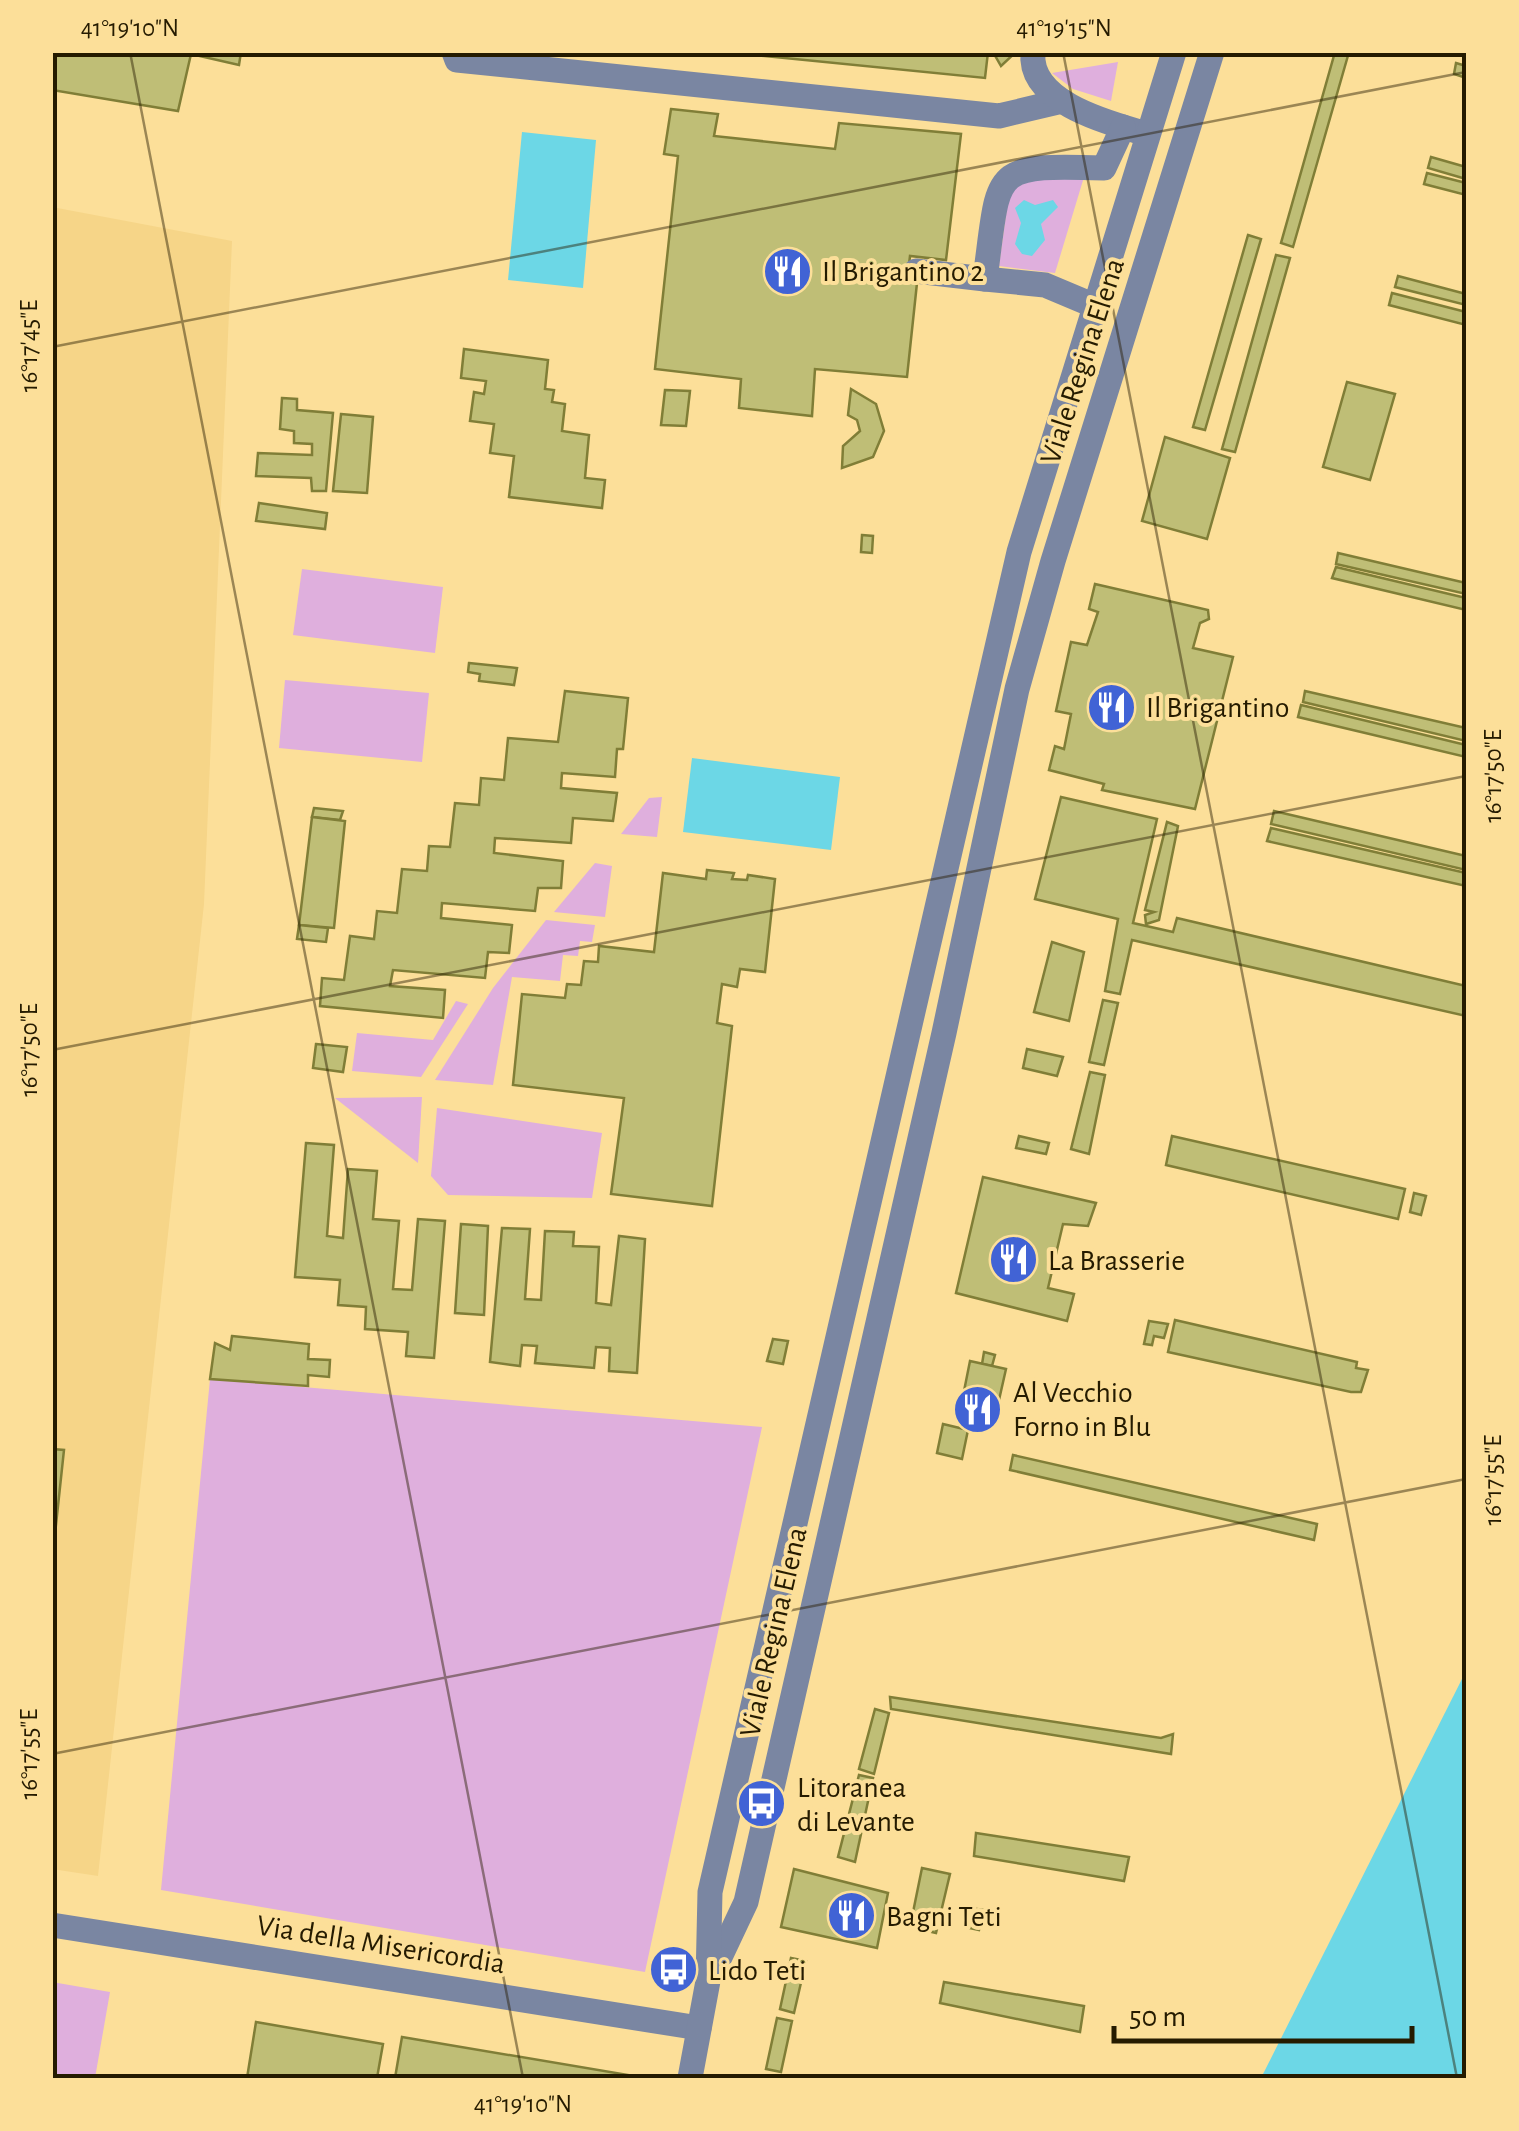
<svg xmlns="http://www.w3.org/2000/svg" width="1519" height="2131" font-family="'Alegreya Sans',sans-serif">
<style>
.built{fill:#f6d588}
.green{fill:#dfafdd}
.water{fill:#6cd7e6}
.building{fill:#bfbe76;stroke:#807e37;stroke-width:2.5}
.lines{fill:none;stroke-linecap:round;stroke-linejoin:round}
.minor{stroke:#7a86a2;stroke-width:25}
.ticks{fill:none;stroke:#251b00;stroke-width:2.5;stroke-opacity:0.45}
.labels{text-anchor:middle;stroke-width:8;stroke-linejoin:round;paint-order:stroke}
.poi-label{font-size:30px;fill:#251b00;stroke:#fcdf99;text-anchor:start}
.street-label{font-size:30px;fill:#251b00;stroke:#fcdf99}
.neatline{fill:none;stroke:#251b00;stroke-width:4}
.ticks-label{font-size:25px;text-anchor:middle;fill:#251b00}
</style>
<rect width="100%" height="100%" fill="#fcdf99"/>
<!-- built -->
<polygon class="built" points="52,207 232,241 204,904 98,1876 52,1869"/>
<!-- green -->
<g class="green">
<polygon points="1118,62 1111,101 1073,89 1052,73"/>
<polygon points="1028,176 1084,177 1055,273 999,266 1009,193"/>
<polygon points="302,569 443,587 435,653 293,635"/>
<polygon points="285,680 429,693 422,762 279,748"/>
<polygon points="662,797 657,837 621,834 649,798"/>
<polygon points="595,863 612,866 605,917 554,912"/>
<polygon points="546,920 595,925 592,942 580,941 578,956 563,955 560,981 512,977 493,1085 435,1080 493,988"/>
<polygon points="456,1001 468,1004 421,1077 352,1071 357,1033 433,1040"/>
<polygon points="422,1097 418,1163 335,1098"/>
<polygon points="437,1108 602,1133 592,1198 448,1195 431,1176"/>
<polygon points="210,1379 762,1427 645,1972 161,1890"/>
<polygon points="52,1982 110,1992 95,2078 53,2078"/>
</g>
<!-- water -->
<g class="water">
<polygon points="522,132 596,140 583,288 508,280"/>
<polygon points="1024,200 1035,205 1053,200 1058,207 1041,224 1045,240 1032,256 1022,254 1015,244 1021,223 1015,208"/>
<polygon points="692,758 840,777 831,850 683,832"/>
<polygon points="1466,1671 1466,2078 1261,2078"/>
</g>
<!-- building -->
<g class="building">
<polygon points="52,52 241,52 239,65 191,54 178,111 52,90"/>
<polygon points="725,52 988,52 985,78"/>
<polygon points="993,52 1016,52 1001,66"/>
<polygon points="1335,52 1349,52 1293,247 1281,243"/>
<polygon points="1456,63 1466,66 1466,78 1454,74"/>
<polygon points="671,109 718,114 714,136 835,149 839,123 961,134 946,260 910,256 907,282 917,283 907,377 815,369 812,416 739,408 741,379 655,369 678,156 664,154"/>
<polygon points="1431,157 1466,167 1466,179 1428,168"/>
<polygon points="1427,173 1466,183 1466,195 1424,184"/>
<polygon points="1248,235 1261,239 1205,430 1193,427"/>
<polygon points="1276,255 1290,258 1235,452 1222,449"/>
<polygon points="1398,276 1466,294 1466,305 1395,287"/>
<polygon points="1392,293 1466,312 1466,325 1389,305"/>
<polygon points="464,349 548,360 545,389 554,390 552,402 565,404 562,431 589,435 585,478 605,480 602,508 509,497 514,456 490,453 494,424 470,421 474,392 484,394 486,381 461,378"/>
<polygon points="1347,382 1395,394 1370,480 1323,467"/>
<polygon points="851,389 876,404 884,431 873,457 842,468 843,446 860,431 857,420 848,415"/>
<polygon points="665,390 690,391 686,426 661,425"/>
<polygon points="282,398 297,399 297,410 333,413 326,491 312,491 311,478 256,476 258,453 312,455 312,444 294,443 294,431 280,429"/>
<polygon points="341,414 373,417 367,493 333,491"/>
<polygon points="1165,437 1230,458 1207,539 1142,521"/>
<polygon points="259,503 327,513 325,529 256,521"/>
<polygon points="862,535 873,536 872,553 861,552"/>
<polygon points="1338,553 1466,583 1466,594 1336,564"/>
<polygon points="1336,567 1466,598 1466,610 1332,578"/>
<polygon points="1095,584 1208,610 1209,619 1200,623 1193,648 1233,657 1195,809 1102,790 1104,784 1049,770 1055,746 1064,749 1071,714 1056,711 1071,642 1087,645 1098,612 1089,609"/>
<polygon points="469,663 517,668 514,685 479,681 480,674 468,672"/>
<polygon points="565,691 628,698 623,749 617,749 615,777 562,773 561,788 617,793 613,821 573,818 571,843 495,838 494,853 563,861 561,888 538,888 535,911 442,903 441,918 512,925 509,953 488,952 485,978 393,970 390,986 445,990 443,1018 320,1006 322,978 344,980 350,936 374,939 377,911 397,913 402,869 427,871 429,846 450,847 455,803 479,805 481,778 504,780 508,738 558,742"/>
<polygon points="1305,691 1466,728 1466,741 1303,702"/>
<polygon points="1301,705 1466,745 1466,757 1298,717"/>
<polygon points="1061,797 1157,819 1133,923 1173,932 1177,918 1466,986 1466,1016 1132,940 1120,994 1105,991 1118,919 1035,899"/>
<polygon points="314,808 343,811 340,820 312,817"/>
<polygon points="1274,811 1466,856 1466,870 1271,824"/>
<polygon points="312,817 345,821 334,928 299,925"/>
<polygon points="1167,822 1178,826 1159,920 1146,924 1145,915 1154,912 1145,910"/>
<polygon points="1271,828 1466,873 1466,886 1267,841"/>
<polygon points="707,870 734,873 732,879 747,880 748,875 775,879 765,972 740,969 737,987 722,984 717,1023 732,1026 712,1206 611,1194 624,1098 513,1085 522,994 565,998 567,984 581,985 584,961 598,962 599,946 654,952 663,873 706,879"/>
<polygon points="299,925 328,928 326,942 297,939"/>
<polygon points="1052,942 1084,952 1069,1021 1034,1012"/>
<polygon points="1103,1000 1118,1003 1104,1065 1089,1062"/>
<polygon points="316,1044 347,1047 343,1072 313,1068"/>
<polygon points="1027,1049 1063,1057 1057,1076 1023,1068"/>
<polygon points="1090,1072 1105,1075 1089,1154 1071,1149"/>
<polygon points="1019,1136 1049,1143 1046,1154 1016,1148"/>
<polygon points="1172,1136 1405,1189 1398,1219 1166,1165"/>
<polygon points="306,1143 334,1145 327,1236 343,1238 348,1169 377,1171 373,1219 399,1221 393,1289 412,1290 418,1219 445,1221 434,1358 406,1356 408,1332 365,1329 366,1307 338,1305 340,1280 295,1277"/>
<polygon points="983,1177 1096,1203 1088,1226 1063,1224 1048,1288 1074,1294 1067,1321 956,1293"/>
<polygon points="1414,1193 1426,1196 1421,1215 1410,1212"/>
<polygon points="461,1224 488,1226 484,1315 455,1313"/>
<polygon points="502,1228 530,1229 525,1299 541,1300 545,1231 574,1232 573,1246 599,1247 596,1303 611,1305 619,1236 645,1239 637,1373 609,1371 610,1348 596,1347 594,1368 535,1363 537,1346 522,1345 520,1366 490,1362"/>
<polygon points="1175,1320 1357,1362 1356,1368 1368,1370 1361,1392 1351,1392 1168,1352"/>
<polygon points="1149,1321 1168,1324 1164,1338 1154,1336 1152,1345 1144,1344"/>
<polygon points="232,1336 309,1344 308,1359 330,1360 329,1377 308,1375 308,1386 210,1379 215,1343 230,1350"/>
<polygon points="773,1339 788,1341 783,1364 767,1361"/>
<polygon points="984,1352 995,1355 992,1366 982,1364"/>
<polygon points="970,1361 1006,1369 999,1400 964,1391"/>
<polygon points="943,1424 968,1430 962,1459 937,1453"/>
<polygon points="52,1449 64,1450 52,1562"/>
<polygon points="1013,1455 1317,1524 1314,1540 1010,1470"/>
<polygon points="890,1697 1161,1738 1173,1734 1171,1754 891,1709"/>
<polygon points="875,1709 889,1713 874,1774 859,1769"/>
<polygon points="859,1775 873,1778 855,1862 838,1857"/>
<polygon points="976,1833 1129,1857 1124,1881 974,1856"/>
<polygon points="922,1868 950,1874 936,1933 910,1927"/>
<polygon points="794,1869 888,1893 877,1948 781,1927"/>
<polygon points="970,1908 984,1910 979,1930 965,1927"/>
<polygon points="791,1958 806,1961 794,2013 780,2009"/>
<polygon points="944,1982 1084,2006 1080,2032 940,2003"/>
<polygon points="777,2018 792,2021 781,2072 766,2069"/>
<polygon points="256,2022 383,2044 377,2078 247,2078"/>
<polygon points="402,2037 634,2076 634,2078 395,2078"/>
</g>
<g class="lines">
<!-- minor -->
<g class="minor">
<polyline points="454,52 457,60 999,116 1062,101"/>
<path d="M1033,52C1028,101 1105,122 1140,132"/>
<path d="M916,271L985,279C1000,169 988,164 1104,168L1123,127"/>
<polyline points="985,279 1045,285 1095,306"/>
<polyline points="52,1925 699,2028"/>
<polyline points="713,1972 746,1902 944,1033 1017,689 1053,561 1212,52"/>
<polyline points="690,2078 708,1981 710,1892 1019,552 1174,52"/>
</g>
</g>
<!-- ticks -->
<path class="ticks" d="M130,52L523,2078M1063,52L1457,2078M52,347L1466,72M52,1050L1466,776M52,1754L1466,1479"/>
<!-- icons -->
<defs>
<symbol id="restaurant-disc" viewBox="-11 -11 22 22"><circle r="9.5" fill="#4163d5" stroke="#fcdf99"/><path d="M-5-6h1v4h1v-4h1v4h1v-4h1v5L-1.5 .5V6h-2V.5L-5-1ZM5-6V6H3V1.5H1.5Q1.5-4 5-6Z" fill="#fff"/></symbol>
<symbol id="bus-disc" viewBox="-11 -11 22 22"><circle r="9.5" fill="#4163d5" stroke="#fcdf99"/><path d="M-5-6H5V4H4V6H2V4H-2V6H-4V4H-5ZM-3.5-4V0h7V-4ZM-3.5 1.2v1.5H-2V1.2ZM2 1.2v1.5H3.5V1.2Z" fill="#fff"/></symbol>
</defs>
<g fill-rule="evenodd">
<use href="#restaurant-disc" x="760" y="244" width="55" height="55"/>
<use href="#restaurant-disc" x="1084" y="680" width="55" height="55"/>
<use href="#restaurant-disc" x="986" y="1232" width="55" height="55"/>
<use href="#restaurant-disc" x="950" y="1382" width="55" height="55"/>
<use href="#bus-disc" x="734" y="1776" width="55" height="55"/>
<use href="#restaurant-disc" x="824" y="1888" width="55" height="55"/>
<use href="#bus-disc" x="646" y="1942" width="55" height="55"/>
</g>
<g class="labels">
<!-- poi labels -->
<g class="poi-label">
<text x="822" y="281">Il Brigantino 2</text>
<text x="1146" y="717">Il Brigantino</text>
<text x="1048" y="1270">La Brasserie</text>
<text x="1013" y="1402">Al Vecchio<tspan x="1013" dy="34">Forno in Blu</tspan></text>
<text x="797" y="1797">Litoranea<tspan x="797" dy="34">di Levante</tspan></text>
<text x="886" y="1926">Bagni Teti</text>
<text x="708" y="1980">Lido Teti</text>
</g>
<!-- street labels -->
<g class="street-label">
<text transform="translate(1082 361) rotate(-72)" y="10">Viale Regina Elena</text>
<text transform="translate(773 1632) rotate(-77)" y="10">Viale Regina Elena</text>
<text transform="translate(381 1944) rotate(9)" y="10">Via della Misericordia</text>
</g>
</g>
<!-- border -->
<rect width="1519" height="2131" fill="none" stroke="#fcdf99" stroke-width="110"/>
<!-- scale -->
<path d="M1114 2026v15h298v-15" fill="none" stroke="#251b00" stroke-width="5"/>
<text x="1129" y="2026" font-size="30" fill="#251b00" stroke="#fcdf99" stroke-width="8" paint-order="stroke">50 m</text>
<rect x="55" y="55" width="1409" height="2021" class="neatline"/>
<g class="ticks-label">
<text x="130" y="36">41°19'10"N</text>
<text x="1064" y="36">41°19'15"N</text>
<text transform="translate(28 346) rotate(-90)" y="9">16°17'45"E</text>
<text transform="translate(1492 776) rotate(-90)" y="9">16°17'50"E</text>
<text transform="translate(28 1050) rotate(-90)" y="9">16°17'50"E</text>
<text transform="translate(1492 1480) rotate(-90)" y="9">16°17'55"E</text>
<text transform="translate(28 1754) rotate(-90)" y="9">16°17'55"E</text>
<text x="523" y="2112">41°19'10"N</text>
</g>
</svg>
